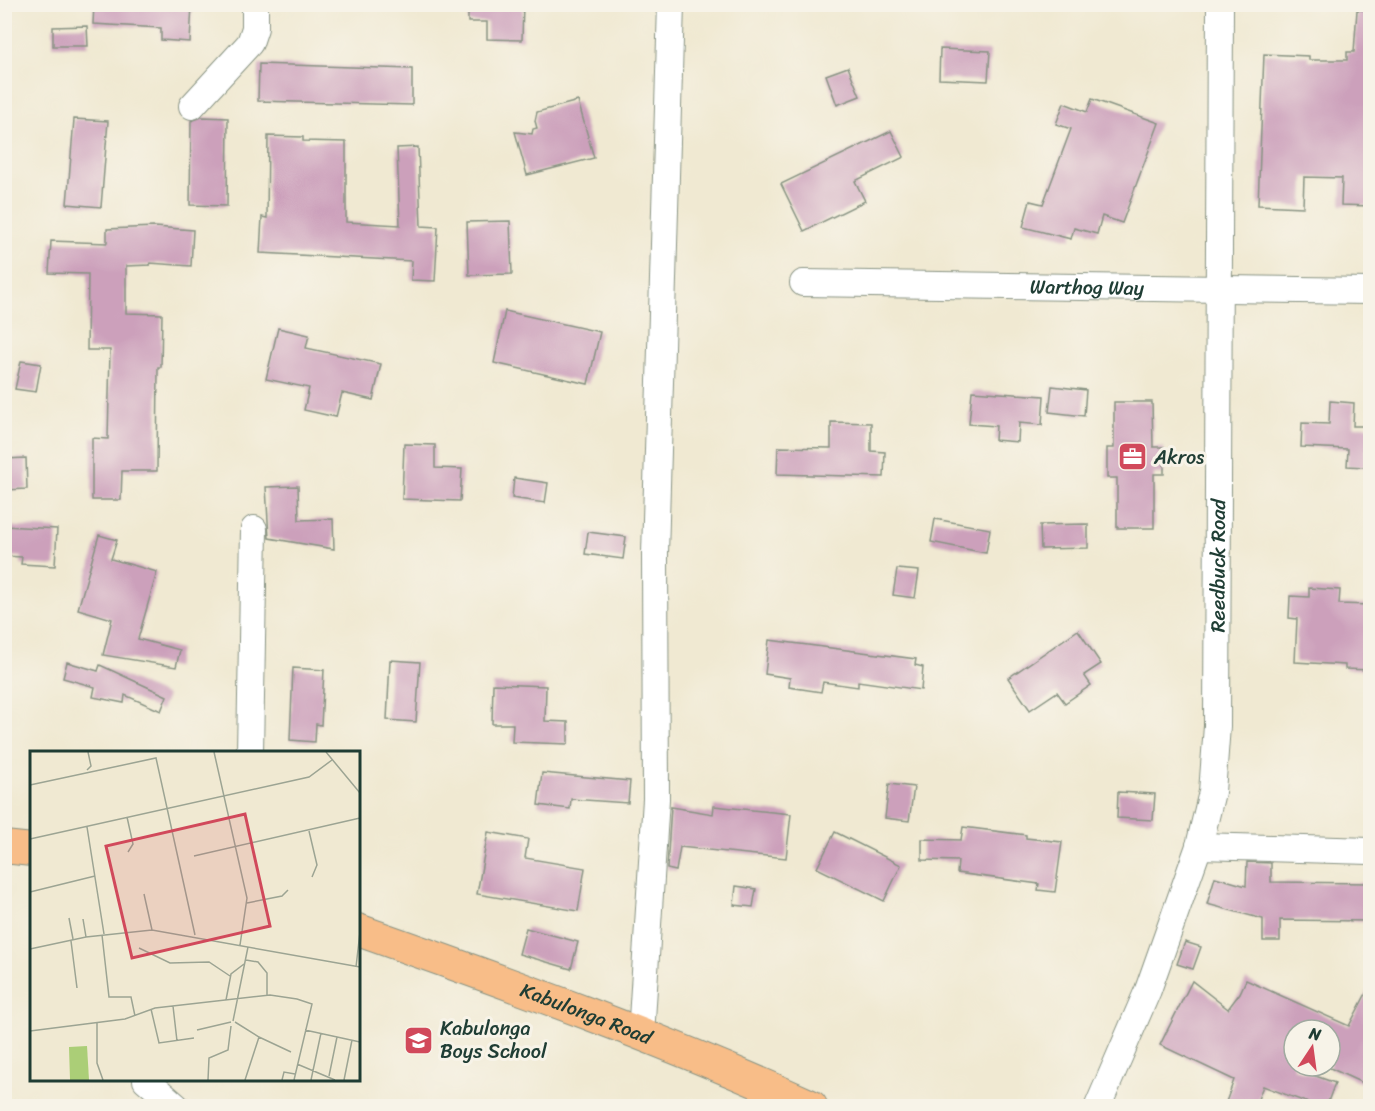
<svg xmlns="http://www.w3.org/2000/svg" width="1375" height="1111" font-family="Sriracha,sans-serif">
<style>
.building{fill:#cca0bb}
.lines{fill:none;stroke-linecap:round;stroke-linejoin:round}
.minor-casing{stroke:#889383;stroke-width:28}
.major-casing{stroke:#889383;stroke-width:34}
.minor{stroke:#fff;stroke-width:26}
.major{stroke:#f8bd88;stroke-width:32}
.labels{text-anchor:middle;stroke-width:6;stroke-linejoin:round;paint-order:stroke}
.street-label{font-size:20px;fill:#1f3d34;stroke:#f7f3e8}
.poi-label{font-size:20px;fill:#1f3d34;stroke:#f7f3e8;text-anchor:start}
.inset-road{fill:none;stroke:#9ca493;stroke-width:1.5}
.view{fill:#d1495b;fill-opacity:0.15;stroke:#d1495b;stroke-width:3}
.inset-edge{fill:none;stroke:#1f3d34;stroke-width:3}
</style>
<rect width="100%" height="100%" fill="#f7f3e8"/>
<filter id="ink" filterUnits="userSpaceOnUse"><feTurbulence type="fractalNoise" baseFrequency=".0167" numOctaves="2"/><feDisplacementMap in="SourceGraphic" scale="12" xChannelSelector="R" yChannelSelector="G"/><feConvolveMatrix kernelMatrix="1 2 1 2 8 2 1 2 1" color-interpolation-filters="sRGB"/></filter>
<filter id="wash" filterUnits="userSpaceOnUse"><feTurbulence type="fractalNoise" baseFrequency=".008" numOctaves="4" result="noise"/><feDisplacementMap in="SourceGraphic" scale="24" xChannelSelector="R" yChannelSelector="G"/><feGaussianBlur stdDeviation="1.35" result="paint"/><feColorMatrix in="noise" values="0 0 0 0 0 0 0 0 0 0 0 0 0 0 0 0 0 1.4 0 .05"/><feComposite in="paint" operator="in"/></filter>
<g filter="url(#wash)">
<rect width="100%" height="100%" fill="#f0e9d2"/>
<g id="blocks">
<!-- building -->
<g class="building">
<polygon points="94,4 192,4 190,42 161,40 161,28 93,24"/>
<polygon points="468,4 523,4 522,40 487,39 487,22 468,22"/>
<polygon points="1357,10 1371,10 1371,206 1341,205 1342,178 1304,177 1303,207 1258,205 1264,54 1309,56 1309,60 1347,60 1347,52 1354,52"/>
<polygon points="87,26 88,46 53,46 53,27"/>
<polygon points="940,49 990,51 988,81 939,79"/>
<polygon points="259,64 412,69 412,105 258,101"/>
<polygon points="848,67 860,96 837,105 826,75"/>
<polygon points="1092,99 1159,123 1122,223 1102,216 1097,234 1074,228 1071,239 1023,227 1030,201 1043,204 1071,129 1056,124 1064,103 1087,112"/>
<polygon points="578,101 594,158 527,175 515,132 532,134 533,129 537,128 535,121 537,112"/>
<polygon points="202,117 228,118 227,206 190,205 191,121"/>
<polygon points="74,119 108,121 101,207 67,204"/>
<polygon points="891,131 904,157 855,181 865,201 804,231 781,184"/>
<polygon points="268,136 303,137 303,141 346,142 346,222 400,225 397,148 418,147 421,226 438,227 435,281 411,280 412,261 260,253 262,217 267,218"/>
<polygon points="510,221 512,274 469,275 467,222"/>
<polygon points="155,227 193,230 191,266 150,263 150,265 126,266 126,313 162,314 161,367 158,367 157,471 122,471 121,500 92,500 92,438 108,439 110,350 87,350 88,274 49,273 51,241 107,243 107,229"/>
<polygon points="505,311 600,332 588,384 494,363"/>
<polygon points="278,328 309,335 306,348 381,364 373,400 342,393 336,417 304,410 309,388 266,379"/>
<polygon points="21,361 41,364 36,392 15,389"/>
<polygon points="1052,386 1086,390 1084,416 1049,412"/>
<polygon points="972,391 1044,396 1042,425 1019,423 1018,442 995,440 996,426 969,424"/>
<polygon points="1330,401 1354,403 1353,426 1371,426 1371,450 1366,450 1365,467 1347,466 1348,449 1301,447 1302,423 1329,424"/>
<polygon points="1114,402 1152,402 1153,447 1164,447 1164,474 1154,474 1154,528 1117,528 1117,478 1107,478 1107,448 1114,448"/>
<polygon points="831,422 871,423 871,451 885,452 884,477 777,474 778,447 831,448"/>
<polygon points="404,444 435,445 435,468 462,469 460,501 402,499"/>
<polygon points="26,458 27,489 4,490 4,459"/>
<polygon points="514,478 548,483 545,503 512,498"/>
<polygon points="298,486 299,520 333,519 334,549 269,538 266,487"/>
<polygon points="935,519 990,529 986,553 931,542"/>
<polygon points="1088,524 1088,548 1041,549 1040,525"/>
<polygon points="4,526 57,529 55,566 21,564 22,557 4,556"/>
<polygon points="588,532 626,537 623,559 585,554"/>
<polygon points="99,535 117,540 111,559 157,572 138,639 180,650 176,667 103,655 112,619 78,609"/>
<polygon points="897,569 919,571 915,598 893,595"/>
<polygon points="1309,588 1340,590 1339,604 1371,605 1371,670 1345,669 1345,665 1295,662 1297,619 1289,618 1290,596 1309,597"/>
<polygon points="1078,630 1101,664 1084,675 1091,685 1065,703 1057,692 1030,710 1008,678"/>
<polygon points="769,640 916,659 915,665 923,667 921,690 858,681 858,687 823,682 821,692 789,687 790,678 765,674"/>
<polygon points="390,660 420,662 416,722 387,720"/>
<polygon points="67,662 98,671 100,665 167,696 161,711 125,695 124,703 93,697 95,687 63,678"/>
<polygon points="293,668 324,670 321,725 316,724 315,742 290,740"/>
<polygon points="493,684 546,686 545,721 568,722 568,744 512,742 513,724 492,724"/>
<polygon points="542,773 630,781 628,803 571,799 570,809 538,805"/>
<polygon points="889,784 914,787 909,821 885,818"/>
<polygon points="1118,792 1155,794 1153,820 1117,818"/>
<polygon points="714,806 791,814 786,858 680,847 676,871 667,869 671,807 713,814"/>
<polygon points="963,827 1026,835 1026,838 1062,842 1055,892 1038,890 1039,884 957,873 958,861 922,860 922,839 961,840"/>
<polygon points="488,832 528,839 525,858 585,868 578,911 477,894"/>
<polygon points="835,832 901,865 884,901 817,868"/>
<polygon points="1247,862 1271,863 1271,882 1371,883 1371,921 1280,920 1280,941 1263,941 1263,919 1207,904 1215,877 1246,886"/>
<polygon points="736,886 756,889 753,907 734,905"/>
<polygon points="526,928 578,942 571,969 519,954"/>
<polygon points="1185,942 1201,947 1193,969 1177,964"/>
<polygon points="1246,980 1349,1026 1371,984 1371,1087 1330,1068 1330,1030 1294,1030 1294,1068 1335,1083 1326,1107 1319,1107 1263,1086 1255,1107 1238,1107 1226,1102 1234,1080 1160,1045 1192,981 1228,1009 1240,993"/>
</g>
</g>
</g>
<g filter="url(#ink)">
<use href="#blocks" fill-opacity="0" stroke="#889383" stroke-width="1.5"/>
<g class="lines">
<defs>
<g id="minor">
<polyline points="192,106 250,43 255,28 255,4"/>
<path id="s1" d="M803,283L1370,291"/>
<polyline points="250,752 254,529"/>
<polyline points="1199,846 1370,851"/>
<polyline points="641,1035 656,799 655,554 671,4"/>
<polyline points="146,1080 176,1106"/>
<path id="s2" d="M1098,1106L1148,990L1199,846L1212,792L1217,726L1220,4"/>
</g>
<g id="major">
<polyline points="4,847 32,850"/>
<path id="s3" d="M358,930C511,984 664,1039 811,1106"/>
</g>
</defs>
<!-- minor casing -->
<use href="#minor" class="minor-casing"/>
<!-- major casing -->
<use href="#major" class="major-casing"/>
<!-- minor -->
<use href="#minor" class="minor"/>
<!-- major -->
<use href="#major" class="major"/>
</g>
</g>
<!-- icons -->
<defs>
<symbol id="office-square" viewBox="-11 -11 22 22"><rect x="-9" y="-9" width="18" height="18" rx="4" fill="#d1495b" stroke="#f7f3e8"/><path d="M-6-3h4V-5.5h4V-3h4V5H-6ZM-1-4.5V-3h2v-1.5ZM-6 0V1H6V0Z" fill="#fff"/></symbol>
<symbol id="school-square" viewBox="-11 -11 22 22"><rect x="-9" y="-9" width="18" height="18" rx="4" fill="#d1495b" stroke="#f7f3e8"/><path d="M0-5L7-2L0 1L-7-2ZM-4 1L0 2.5L4 1V4Q0 6-4 4Z" fill="#fff"/></symbol>
</defs>
<g fill-rule="evenodd">
<use href="#office-square" x="1116" y="440" width="33" height="33"/>
<use href="#school-square" x="402" y="1024" width="33" height="33"/>
</g>
<g class="labels">
<!-- street labels -->
<g class="street-label">
<text dy="7" stroke="none"><textPath href="#s1" startOffset="284">Warthog Way</textPath></text>
<text dy="7" stroke="none"><textPath href="#s2" startOffset="561">Reedbuck Road</textPath></text>
<text dy="7" stroke="none"><textPath href="#s3" startOffset="243">Kabulonga Road</textPath></text>
</g>
<!-- poi labels -->
<g class="poi-label">
<text x="1154" y="464">Akros</text>
<text x="440" y="1035">Kabulonga<tspan x="440" dy="23">Boys School</tspan></text>
</g>
</g>
<!-- overview -->
<g transform="translate(30 751)">
<rect width="330" height="330" fill="#f0e9d2"/>
<path d="M57,295L59,329H40L39,296Z" fill="#abce77"/>
<path class="inset-road" d="M184,1L217,147L210,194M296,1L330,42M57,19L61,15L58,1M0,34L126,7L165,184M97,66L103,93L98,101M57,76L74,183M279,80L287,114L282,126M0,88L279,26L302,9M164,105L330,67M0,141L65,125M114,143L122,179M217,152L252,145L258,139M39,167L43,188M53,168L56,186M72,184L79,246H101L105,265M41,190L47,237M109,197L140,212L179,211L200,225M0,198L56,186L122,179L330,216M216,209L228,211L237,222V245M326,216L330,181M196,249L201,223L214,213M143,255L147,290M121,258L129,292L164,287M203,270L218,196M205,271L229,286L215,329M67,272V312L73,329M167,279L201,271M275,279L330,291M0,280L95,268L125,257L240,244L267,248L282,253L264,329M229,286L261,301M267,313L305,329M299,325L307,286M178,329L179,307L198,299L201,275M252,329L254,321L265,323M281,329L291,282M314,329L322,289"/>
<path class="view" d="M215,63L240,175L102,207L76,95Z"/>
<rect width="330" height="330" class="inset-edge"/>
</g>
<!-- margin -->
<rect width="1375" height="1111" fill="none" stroke="#f7f3e8" stroke-width="24"/>
<!-- north arrow -->
<g transform="translate(1312 1048) rotate(13)"><circle r="28" fill="#f7f3e8" stroke="#a1aaa0" stroke-width="1.5"/>
<path d="M0-4.5L10 22L0 15L-10 22Z" fill="#d1495b"/>
<text y="-9" font-size="16" font-weight="bold" text-anchor="middle" fill="#1f3d34">N</text>
</g>
</svg>
